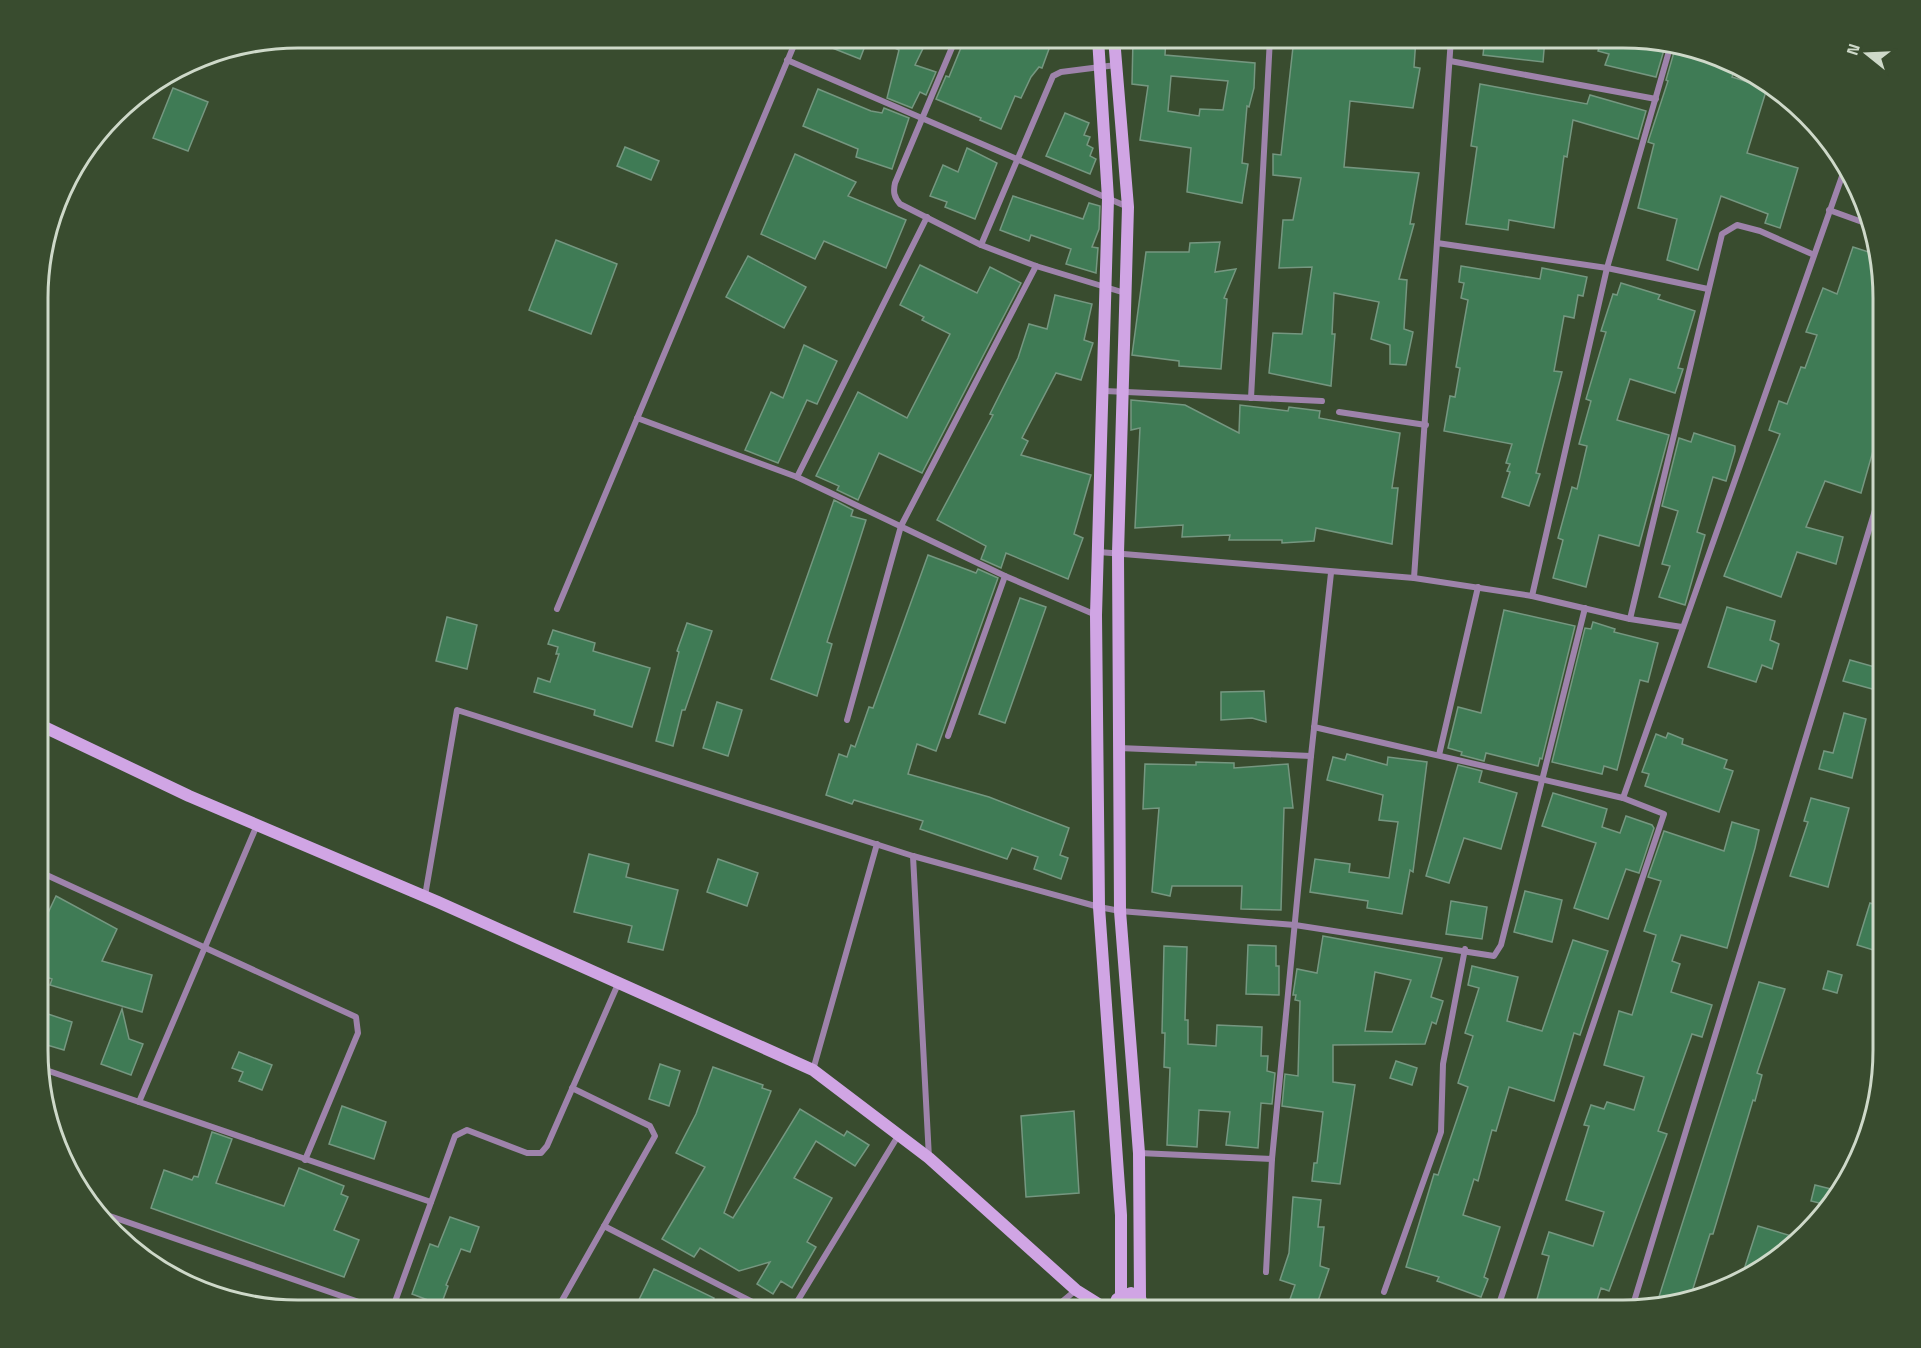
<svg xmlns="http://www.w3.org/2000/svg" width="1921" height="1348" font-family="'Titillium Web',sans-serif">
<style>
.building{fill:#3f7b55;stroke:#759780;stroke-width:1.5;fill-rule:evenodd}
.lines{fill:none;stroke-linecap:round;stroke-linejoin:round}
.street{stroke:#9e83ab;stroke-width:6}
.secondary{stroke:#d0a5e4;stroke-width:12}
.rim{fill:none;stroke:#ced9c9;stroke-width:3}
</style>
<rect width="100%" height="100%" fill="#394c2f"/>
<!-- building -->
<g class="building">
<polygon points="807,38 868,38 860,59"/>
<polygon points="874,38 928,38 915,65 936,72 926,95 920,92 912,108 887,98 899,50"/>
<polygon points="965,38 1053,38 1042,68 1039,67 1031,77 1021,98 1015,96 1001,129 980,120 981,118 936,99 946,76 949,77"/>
<path d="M1133,38H1166L1165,55L1255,63L1254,88L1249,107L1247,106L1242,163L1248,164L1242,203L1187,192L1191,148L1140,140L1148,86L1132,84ZM1171,76L1228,81L1223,110L1200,109L1199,116L1168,111Z"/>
<polygon points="1294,38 1416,38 1414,67 1420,68 1413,108 1350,101 1344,167 1419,173 1410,224 1414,224 1399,279 1407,280 1404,329 1413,332 1406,365 1390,364 1390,345 1371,339 1379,302 1334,293 1332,334 1335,334 1331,386 1269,373 1273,333 1302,334 1312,267 1279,268 1283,220 1293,220 1301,178 1273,175 1273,154 1281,155"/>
<polygon points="1485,38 1545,38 1543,62 1483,55"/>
<polygon points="1602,38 1639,38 1666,43 1656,77 1605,65 1609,54 1598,51"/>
<polygon points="1676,45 1707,51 1724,61 1721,68 1734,72 1732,77 1767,88 1747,153 1798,168 1780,228 1765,223 1768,214 1721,196 1698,270 1667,260 1677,219 1638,208 1654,144 1648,142 1668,81 1666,80"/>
<polygon points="1480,84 1587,104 1590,95 1646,111 1638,139 1573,120 1567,157 1564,156 1554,228 1509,220 1508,230 1466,224 1477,147 1471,146"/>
<polygon points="173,88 208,102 188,151 153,138"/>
<polygon points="818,89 871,111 882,113 884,108 909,118 892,169 856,157 858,149 803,126"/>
<polygon points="1065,113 1089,123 1084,135 1090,137 1087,145 1093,148 1090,156 1096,159 1090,174 1046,156"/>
<polygon points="625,147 659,161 651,180 617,166"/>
<polygon points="967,148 997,163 975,219 945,207 947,202 930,196 943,165 958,172"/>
<polygon points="795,154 856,182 848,196 906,220 886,268 824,241 815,259 761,234"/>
<polygon points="1013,196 1083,219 1089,203 1100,206 1099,229 1092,247 1098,248 1096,273 1066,264 1071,249 1031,235 1029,241 1000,230"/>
<polygon points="556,240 617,264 591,334 529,310"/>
<polygon points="1220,242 1215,272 1236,269 1224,298 1227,299 1221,369 1179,366 1179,361 1132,355 1146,252 1189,252 1190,243"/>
<polygon points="1853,247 1875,254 1883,282 1883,416 1861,493 1825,481 1806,527 1843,537 1836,564 1797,552 1781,597 1724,576 1780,434 1769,430 1779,401 1787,404 1801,367 1805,368 1817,335 1806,332 1823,288 1837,294"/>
<polygon points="748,256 806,287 784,328 726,297"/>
<polygon points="920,265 977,293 990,267 1021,283 922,473 879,453 858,500 837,490 839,486 816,476 858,392 907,418 950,334 922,320 924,317 900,305"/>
<polygon points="1461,266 1540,279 1542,268 1587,277 1583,296 1578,295 1574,318 1564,316 1554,371 1562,372 1536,473 1540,474 1529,506 1502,497 1510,472 1507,471 1510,464 1506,463 1512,444 1444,431 1450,396 1455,397 1460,368 1456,367 1468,300 1461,298 1464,283 1459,282"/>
<polygon points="1621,283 1660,295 1658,299 1695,311 1678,368 1683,369 1675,393 1630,379 1617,420 1669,435 1639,546 1599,535 1586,587 1553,578 1563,540 1558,538 1572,487 1577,489 1587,446 1579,444 1591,401 1586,399 1606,332 1601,331 1613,294 1617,295"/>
<polygon points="1055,295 1092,304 1084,340 1093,343 1081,380 1056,373 1022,438 1028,441 1021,455 1091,475 1074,534 1083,538 1068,579 1006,553 1001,568 981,559 986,546 937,520 993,415 990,414 1018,358 1029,324 1047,329"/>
<polygon points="804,345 837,361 817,404 807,400 778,463 745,450 771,392 783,398"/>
<polygon points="1131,400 1185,405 1239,433 1240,405 1288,411 1289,407 1320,411 1319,418 1400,433 1392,488 1398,488 1392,544 1316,528 1314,541 1282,543 1282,540 1229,540 1230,535 1182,537 1183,525 1135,528 1140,428 1131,430"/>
<polygon points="1694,433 1735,446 1735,451 1726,481 1713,477 1697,532 1705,535 1685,605 1659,597 1670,566 1662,564 1678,511 1662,506 1679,438 1691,442"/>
<polygon points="834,500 853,510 851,516 866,520 827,642 832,644 817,696 771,679"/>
<polygon points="928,555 976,573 978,569 998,578 936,751 917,744 908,774 989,797 1069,828 1060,855 1068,858 1061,879 1034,869 1038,857 1012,848 1007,859 920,829 923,821 854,800 852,804 826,795 839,754 847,757 851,745 855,747 869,707 873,708"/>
<polygon points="1020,598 1046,607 1005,723 979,714"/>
<polygon points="1727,607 1775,621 1770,640 1779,644 1772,669 1762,665 1756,682 1708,667"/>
<polygon points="1504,610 1575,626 1542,759 1540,758 1538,766 1486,753 1484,761 1461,755 1462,752 1448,748 1458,707 1481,713"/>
<polygon points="447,617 477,625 467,669 436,661"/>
<polygon points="1593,622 1615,629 1614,632 1658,643 1648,682 1640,680 1617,770 1604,766 1602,774 1552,762 1585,628 1591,629"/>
<polygon points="687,623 712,631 685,710 682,710 673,746 656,741 679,652 677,651"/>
<polygon points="553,630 595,643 593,651 650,668 632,727 594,715 595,710 534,692 538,678 550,682 559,654 556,654 558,647 548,644"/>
<polygon points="1850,660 1882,669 1876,690 1843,681"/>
<polygon points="1264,691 1266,722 1252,718 1221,720 1221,692"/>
<polygon points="717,702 742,710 728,756 703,748"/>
<polygon points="1844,713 1866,719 1852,778 1819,769 1824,751 1833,753"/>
<polygon points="1668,733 1683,739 1682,744 1727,760 1724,768 1733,771 1719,812 1645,786 1649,774 1642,772 1656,734 1666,738"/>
<polygon points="1347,754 1387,765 1388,757 1427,762 1413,872 1410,870 1402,914 1367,908 1368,901 1310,892 1315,859 1350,864 1349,872 1389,878 1398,822 1379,820 1383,795 1327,780 1333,757 1345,760"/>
<polygon points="1196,762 1234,763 1234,768 1288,764 1293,808 1284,808 1281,910 1241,909 1242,886 1172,886 1170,896 1152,892 1159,808 1143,809 1145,764 1196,765"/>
<polygon points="1458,765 1482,771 1479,782 1517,793 1501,849 1464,838 1449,883 1426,876"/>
<polygon points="1553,793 1607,809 1602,827 1620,833 1626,816 1652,825 1654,828 1639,873 1626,869 1608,919 1574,908 1596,843 1542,826"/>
<polygon points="1811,798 1849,808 1828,887 1790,876 1808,822 1804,821"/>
<polygon points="1732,822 1759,830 1755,848 1727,948 1681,935 1672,961 1680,964 1671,992 1712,1005 1702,1037 1692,1034 1658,1131 1667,1134 1609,1291 1601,1288 1594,1310 1534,1310 1549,1256 1542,1254 1549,1232 1593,1246 1604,1212 1566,1200 1589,1126 1584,1125 1591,1105 1604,1109 1607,1102 1634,1110 1644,1077 1604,1065 1619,1011 1632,1015 1656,935 1644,931 1661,881 1648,877 1664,831 1724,851"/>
<polygon points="589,854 629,864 626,877 678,890 663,950 628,942 632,926 574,912"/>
<polygon points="718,859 758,873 747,906 707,892"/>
<polygon points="1525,891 1562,900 1552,942 1514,932"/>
<polygon points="56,896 117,929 102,961 152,975 142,1012 50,985 52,979 40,975 40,930"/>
<polygon points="1451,901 1487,907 1482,939 1446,934"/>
<polygon points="1870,903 1883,907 1883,953 1857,945"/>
<path d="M1323,936L1442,958L1431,997L1443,1001L1436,1024L1432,1022L1425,1044L1333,1045V1082L1355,1085L1340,1184L1312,1181L1314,1163H1317L1323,1112L1282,1106L1285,1074L1298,1076L1300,1001L1295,1000L1296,995H1293L1297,969L1317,973ZM1375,972L1411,980L1392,1032L1365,1031Z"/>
<polygon points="1573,940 1608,951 1580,1035 1574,1033 1554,1101 1509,1087 1496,1131 1492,1130 1478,1181 1474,1179 1463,1215 1500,1227 1484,1277 1488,1279 1481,1297 1437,1281 1439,1277 1406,1267 1434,1174 1438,1175 1468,1087 1458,1083 1473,1036 1465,1033 1479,988 1468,985 1472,966 1518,977 1507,1021 1542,1031"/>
<polygon points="1248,945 1276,946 1276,966 1279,966 1279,995 1246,994"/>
<polygon points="1164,946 1187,947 1185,1020 1188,1020 1188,1044 1216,1046 1217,1025 1262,1027 1261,1056 1268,1056 1267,1071 1275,1073 1272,1104 1261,1103 1258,1148 1226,1145 1230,1112 1199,1110 1197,1147 1167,1145 1170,1068 1164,1067 1165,1033 1162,1033"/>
<polygon points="1828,971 1842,975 1837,993 1823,989"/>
<polygon points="1759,982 1785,989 1757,1073 1762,1075 1755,1101 1753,1100 1713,1234 1710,1234 1691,1295 1657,1303"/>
<polygon points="122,1009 129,1039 143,1044 131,1075 101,1064"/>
<polygon points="45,1013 72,1022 64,1050 40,1043 40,1030"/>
<polygon points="239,1052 272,1065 262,1090 239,1081 243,1072 232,1068"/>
<polygon points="1396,1061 1417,1068 1412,1085 1390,1078"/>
<polygon points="660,1064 680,1071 669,1106 649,1099"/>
<polygon points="713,1067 763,1085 762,1088 771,1091 724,1213 733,1218 800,1109 844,1136 847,1131 869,1145 855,1166 816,1141 794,1178 832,1198 807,1242 816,1247 792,1288 781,1281 773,1294 757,1284 770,1262 739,1271 700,1248 694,1257 662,1239 705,1167 676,1153 696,1114"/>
<polygon points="342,1106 386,1122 374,1159 329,1144"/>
<polygon points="1074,1111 1079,1193 1026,1197 1021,1116"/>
<polygon points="212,1132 232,1139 216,1183 284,1206 299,1168 344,1186 341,1194 348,1197 334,1230 359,1240 344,1277 151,1208 164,1170 192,1180 194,1176 198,1177"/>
<polygon points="1815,1185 1839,1191 1831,1206 1811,1201"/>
<polygon points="1293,1197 1321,1200 1318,1227 1324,1227 1320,1266 1329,1269 1315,1310 1304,1310 1288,1305 1295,1285 1280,1280 1289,1253"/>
<polygon points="450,1217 479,1227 470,1252 461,1249 446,1285 448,1286 441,1305 412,1294 430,1244 438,1247"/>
<polygon points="1758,1226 1795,1237 1740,1282"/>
<polygon points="654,1269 714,1298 708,1310 634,1310"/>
</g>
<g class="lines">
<!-- street -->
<g class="street">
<path d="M956,38L895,183C893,192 894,197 900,204L981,245L1036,266L1125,293"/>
<polyline points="787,60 1128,207"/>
<polyline points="1450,61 1656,99"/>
<polyline points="1829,210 1865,223"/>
<polyline points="1437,243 1607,268 1708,289"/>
<polyline points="981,245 1053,76 1061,72 1116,65"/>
<polyline points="1105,391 1322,401"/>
<polyline points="1251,398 1270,38"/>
<polyline points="1339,412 1426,425"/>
<polyline points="637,418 797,477 1005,576 1096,615"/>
<polyline points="797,477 927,217"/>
<polyline points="1099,552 1414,578 1451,38"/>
<polyline points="1414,578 1532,596 1630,619 1682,627"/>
<polyline points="1532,596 1607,268 1671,44"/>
<polyline points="557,609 797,38"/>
<polyline points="1630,619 1722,234 1737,225 1760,231 1812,254"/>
<polyline points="847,720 901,526 1036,266"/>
<polyline points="1314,727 1623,798 1664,814 1497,1310"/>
<polyline points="948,736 1005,576"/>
<polyline points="1119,748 1311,756"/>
<polyline points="1439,755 1478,587"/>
<polyline points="1623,798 1846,165"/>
<polyline points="913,856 929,1158"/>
<polyline points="40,872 356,1017 358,1033 305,1160"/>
<polyline points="425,896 457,710 913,856 1099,907 1120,911 1295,925 1494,956 1501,945 1585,608"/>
<polyline points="40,1068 431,1202"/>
<polyline points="813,1070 877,844"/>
<polyline points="139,1102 257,825"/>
<polyline points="1139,1153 1272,1159 1311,756 1331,573"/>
<polyline points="101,1213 382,1310"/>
<polyline points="604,1226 768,1310"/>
<polyline points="1266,1272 1272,1159"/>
<polyline points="1384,1292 1441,1132 1443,1064 1465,949"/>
<polyline points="1632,1308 1883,484"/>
<polyline points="392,1310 455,1136 467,1130 527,1153 541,1153 547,1146 618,984"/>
<polyline points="559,1310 560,1304 655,1136 650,1126 572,1088"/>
<polyline points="792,1310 898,1136"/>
<polyline points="1052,1310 1076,1290"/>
</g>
<!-- secondary -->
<g class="secondary">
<polyline points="1098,38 1108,199 1096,615 1099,907 1121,1215 1121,1295"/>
<polyline points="1114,38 1128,207 1118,553 1120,911 1139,1153 1140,1298"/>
<polyline points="40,725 189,796 438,902 813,1070 929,1158 1076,1290 1108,1310"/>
<polyline points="1113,1310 1117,1299 1131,1293 1140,1298 1144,1310"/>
</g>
</g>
<!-- crop -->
<path d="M0 0H1921V1348H0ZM298 48H1623A250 250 0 0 1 1873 298V1050A250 250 0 0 1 1623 1300H298A250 250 0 0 1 48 1050V298A250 250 0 0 1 298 48Z" fill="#394c2f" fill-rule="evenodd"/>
<path class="rim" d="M298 48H1623A250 250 0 0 1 1873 298V1050A250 250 0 0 1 1623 1300H298A250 250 0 0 1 48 1050V298A250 250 0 0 1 298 48Z"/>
<!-- north arrow -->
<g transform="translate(1867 54) rotate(288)" stroke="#394c2f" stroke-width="4.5" paint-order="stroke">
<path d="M0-4.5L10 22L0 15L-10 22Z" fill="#ced9c9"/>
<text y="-9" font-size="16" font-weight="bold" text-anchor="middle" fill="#ced9c9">N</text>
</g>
</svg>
